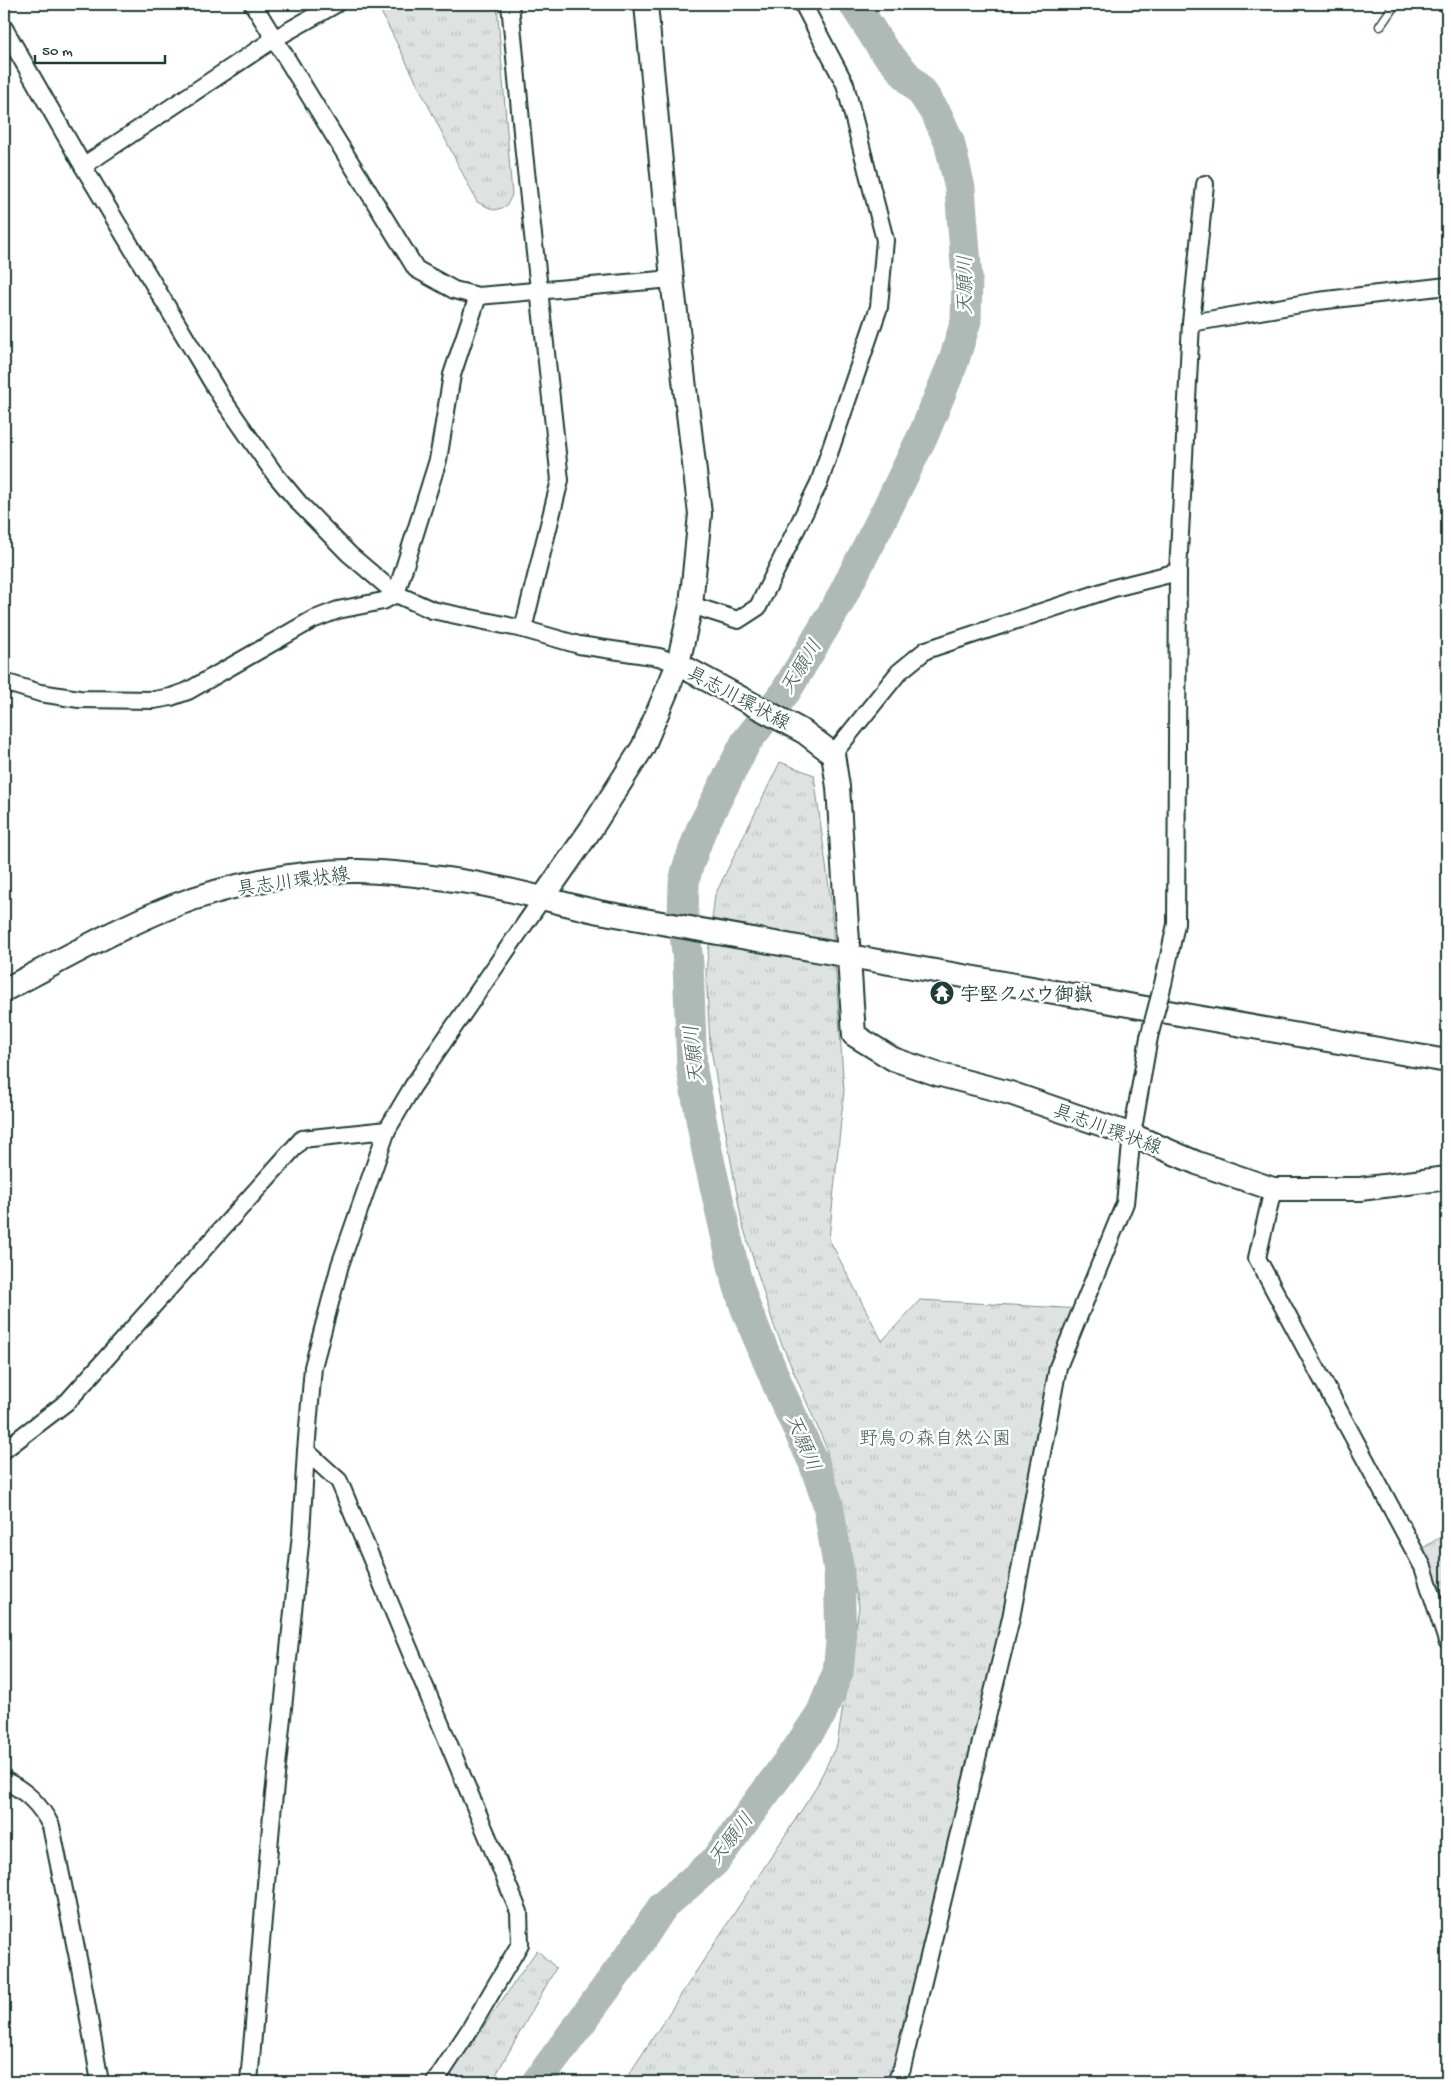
<svg xmlns="http://www.w3.org/2000/svg" width="1451" height="2086" font-family="'Gochi Hand','Klee One',sans-serif">
<style>
.park{fill:url(#park-tufts);stroke:#7e908b}
.lines{fill:none;stroke-linecap:round;stroke-linejoin:round}
.river{stroke:#afbab7;stroke-width:31}
.lane-casing{stroke:#1f3d34;stroke-width:11}
.street-casing{stroke:#1f3d34;stroke-width:20}
.secondary-casing{stroke:#1f3d34;stroke-width:26}
.lane{stroke:#fff;stroke-width:8}
.street{stroke:#fff;stroke-width:16}
.secondary{stroke:#fff;stroke-width:22}
.street-bridge-casing{stroke:#1f3d34;stroke-width:20;stroke-linecap:butt}
.street-bridge{stroke:#fff;stroke-width:16}
.labels{text-anchor:middle;stroke-width:5;stroke-linejoin:round;paint-order:stroke}
.street-label{font-size:19px;fill:#1f3d34;stroke:#fff}
.poi-label{font-size:19px;font-weight:bold;fill:#1f3d34;stroke:#fff;text-anchor:start}
.park-label{font-size:19px;fill:#455e57;stroke:#fff}
.water-label{font-size:20px;font-style:italic;fill:#4a625b;stroke:#fff}
</style>
<defs>
<pattern id="park-tufts" width="24" height="20" patternUnits="userSpaceOnUse" patternTransform="scale(1.25)"><rect width="24" height="20" fill="#dee3e2"/><path d="M3 7l-1-3M5 7V3M7 7l1-3M15 17l-1-3M17 17v-4M19 17l1-3" fill="none" stroke="#bec4c2"/></pattern>
</defs>
<rect width="100%" height="100%" fill="#fff"/>
<filter id="ink" filterUnits="userSpaceOnUse"><feTurbulence type="fractalNoise" baseFrequency=".02" numOctaves="2"/><feDisplacementMap in="SourceGraphic" scale="10" xChannelSelector="R" yChannelSelector="G"/><feConvolveMatrix kernelMatrix="1 2 1 2 8 2 1 2 1" color-interpolation-filters="sRGB"/></filter>
<g filter="url(#ink)">
<!-- park -->
<g class="park">
<polygon points="377,4 497,4 512,195 506,207 494,210 477,202"/>
<polygon points="780,762 814,775 831,902 844,1091 829,1239 882,1341 920,1300 1082,1309 1058,1367 1011,1618 896,2082 624,2082 814,1791 837,1744 859,1607 826,1447 774,1326 742,1223 710,1044 706,971 715,895"/>
<polygon points="1447,1533 1447,1641 1415,1553"/>
<polygon points="537,1950 556,1968 492,2082 445,2082"/>
</g>
<g class="lines">
<!-- river -->
<polyline class="river" points="537,2082 634,1950 663,1906 714,1862 796,1751 821,1714 838,1672 841,1642 839,1571 828,1504 814,1463 782,1395 745,1306 735,1274 707,1151 692,1070 688,963 683,913 684,883 687,869 701,830 746,742 786,691 838,604 889,505 925,431 953,363 966,321 967,278 960,188 949,141 937,115 923,94 883,49 854,4"/>
<defs>
<polyline id="lane" points="1380,26 1395,4"/>
<g id="street">
<polyline points="253,4 416,269 454,290 478,296 672,279"/>
<polyline points="510,4 524,153 560,480 523,629"/>
<polyline points="4,28 83,166 221,397 274,473 299,503 349,554 396,594 432,610 523,629 579,645 659,657 678,664"/>
<polyline points="83,166 274,39 336,4"/>
<polyline points="1191,323 1318,301 1447,286"/>
<polyline points="691,605 738,620 758,607 819,483 879,307 885,240 845,84 803,4"/>
<polyline points="4,682 40,693 79,699 154,700 171,697 188,691 312,620 338,610 383,601 396,594 438,460 452,375 478,296"/>
<polyline points="833,754 899,672 926,650 1114,588 1178,572"/>
<polyline points="1163,984 1176,924 1178,572 1191,323 1205,184"/>
<polyline points="1273,1189 1257,1258 1423,1567 1447,1641"/>
<polyline points="4,1450 68,1401 302,1139 387,1130"/>
<path d="M4,1780C26,1791 40,1804 51,1826L81,1973L100,2082"/>
<polyline points="249,2082 272,1814 301,1534 306,1451"/>
<polyline points="435,2082 470,2029 520,1944 519,1912 339,1481 306,1451 313,1367 340,1265 387,1130 413,1086 542,899"/>
<polyline points="896,2082 902,2068 1011,1618 1058,1367 1125,1203 1132,1135 1149,1037"/>
</g>
<g id="secondary">
<polyline points="646,4 672,279 700,514 691,605 678,664"/>
<polyline points="542,899 591,829 643,747 678,664 804,732 833,754 838,787 854,1035 893,1059 937,1074 1010,1093 1132,1135 1197,1163 1273,1189 1360,1189 1447,1178"/>
<path d="M4,990C59,962 115,929 173,906C228,885 298,870 358,871C396,872 436,877 474,883C516,890 558,903 599,912L1447,1061"/>
</g>
</defs>
<!-- lane casing -->
<use href="#lane" class="lane-casing"/>
<!-- street casing -->
<use href="#street" class="street-casing"/>
<!-- secondary casing -->
<use href="#secondary" class="secondary-casing"/>
<!-- lane -->
<use href="#lane" class="lane"/>
<!-- street -->
<use href="#street" class="street"/>
<!-- secondary -->
<use href="#secondary" class="secondary"/>
<defs>
<polyline id="street-bridge" points="1149,1037 1163,984"/>
</defs>
<!-- street-bridge casing -->
<use href="#street-bridge" class="street-bridge-casing"/>
<!-- street-bridge -->
<use href="#street-bridge" class="street-bridge"/>
</g>
</g>
<!-- icons -->
<defs>
<symbol id="temple-disc" viewBox="-11 -11 22 22"><circle r="9.5" fill="#1f3d34" stroke="#fff"/><path d="M0-6L5-2H3V0L6.5 2.5H4V6H1.5V3h-3V6H-4V2.5H-6.5L-3 0V-2H-5Z" fill="#fff"/></symbol>
</defs>
<g fill-rule="evenodd">
<use href="#temple-disc" x="928" y="979" width="28" height="28"/>
</g>
<g class="labels">
<!-- street labels -->
<g class="street-label">
<text transform="translate(739 697) rotate(28)" y="7">具志川環状線</text>
<text transform="translate(293 880) rotate(-8)" y="7">具志川環状線</text>
<text transform="translate(1108 1128) rotate(20)" y="7">具志川環状線</text>
</g>
<!-- poi labels -->
<g class="poi-label">
<text x="960" y="1000">宇堅クバウ御嶽</text>
</g>
<!-- park labels -->
<g class="park-label">
<text x="935" y="1444">野鳥の森自然公園</text>
</g>
<!-- water labels -->
<g class="water-label">
<text transform="translate(964 285) rotate(-90)" y="7">天願川</text>
<text transform="translate(800 666) rotate(-58)" y="7">天願川</text>
<text transform="translate(693 1055) rotate(-96)" y="7">天願川</text>
<text transform="translate(804 1442) rotate(67)" y="7">天願川</text>
<text transform="translate(730 1838) rotate(-52)" y="7">天願川</text>
</g>
</g>
<!-- margin -->
<rect width="1451" height="2086" fill="none" stroke="#fff" stroke-width="20"/>
<rect x="10" y="10" width="1431" height="2066" fill="none" stroke="#1f3d34" stroke-width="2" filter="url(#ink)"/>
<!-- scale -->
<path d="M35 55v8h130v-8" fill="none" stroke="#1f3d34" stroke-width="2.5"/>
<text x="42" y="55" font-size="15" fill="#1f3d34" stroke="#ffffff" stroke-width="4" paint-order="stroke">50 m</text>
</svg>
